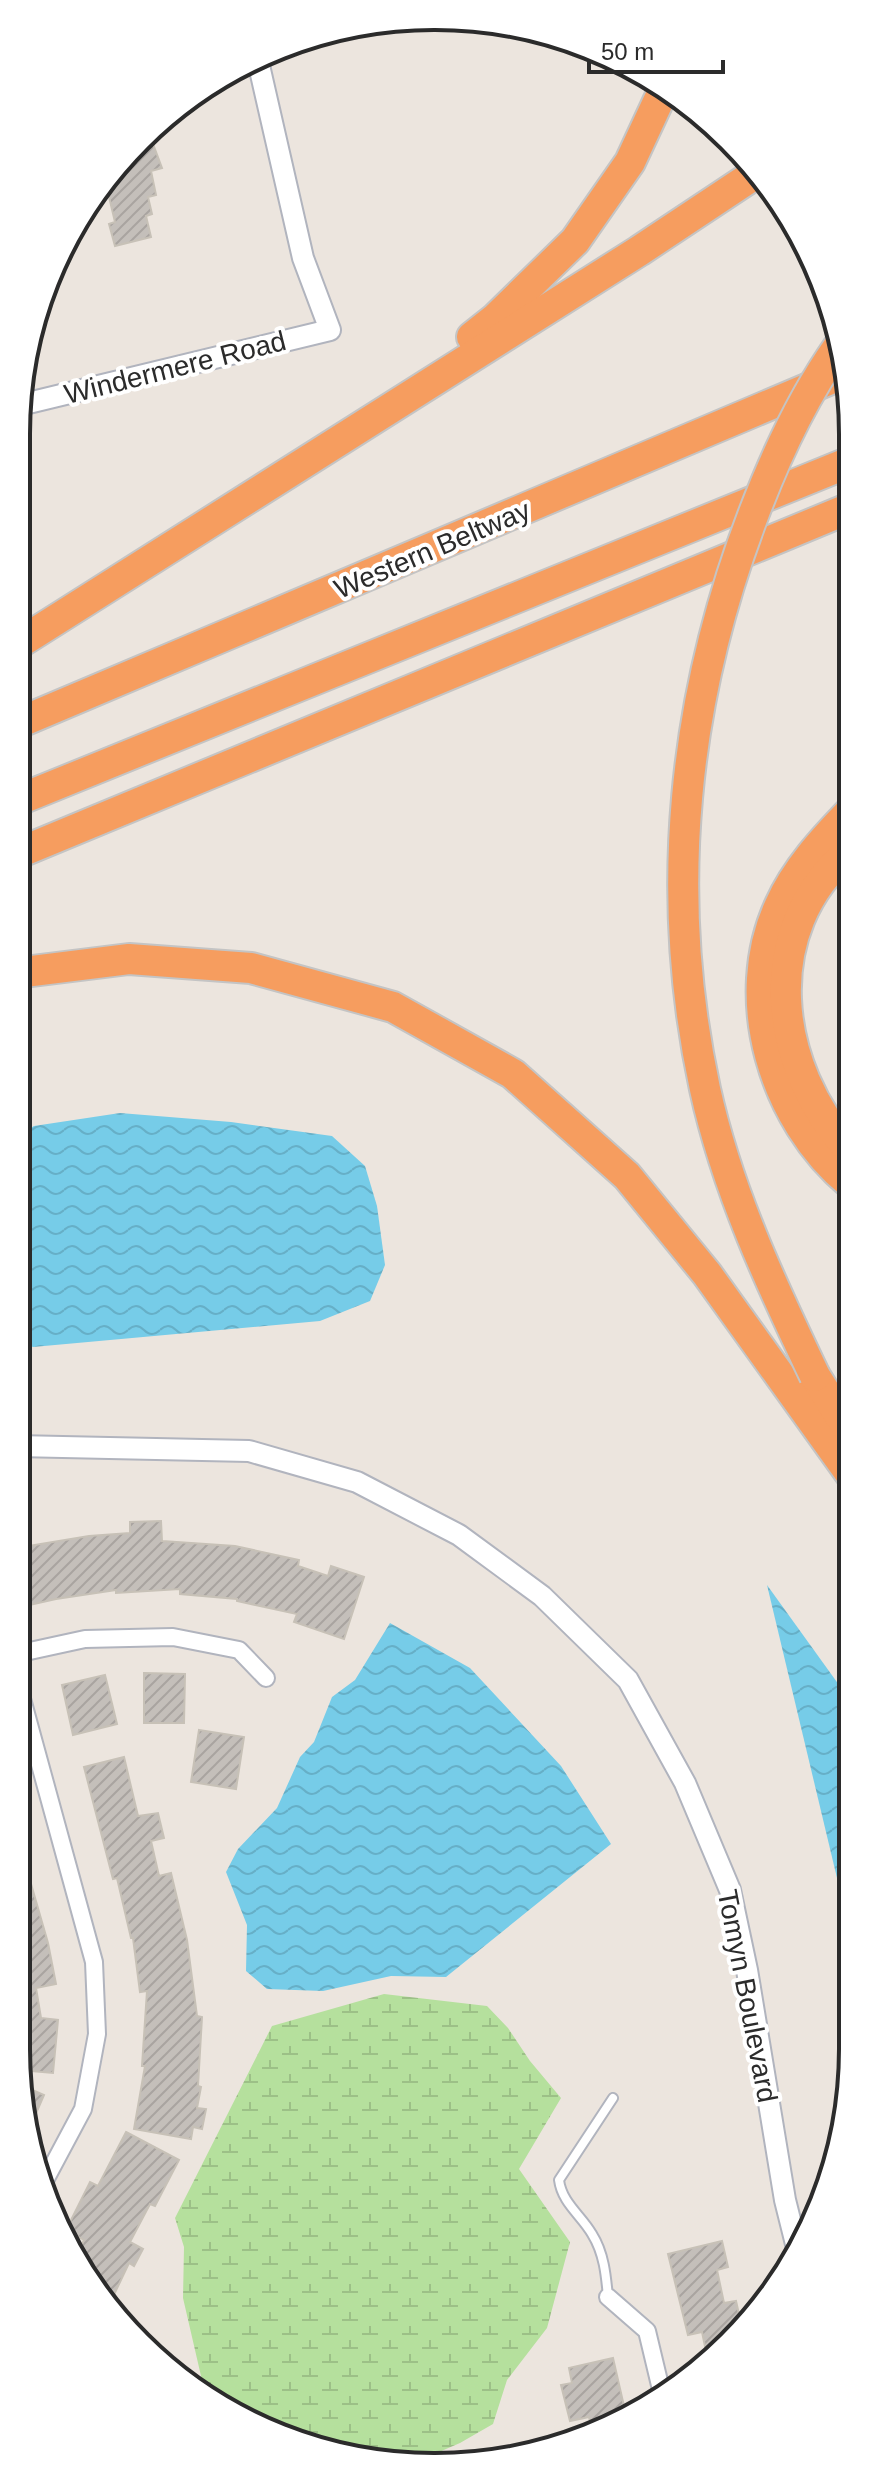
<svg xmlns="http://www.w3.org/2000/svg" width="869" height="2483" font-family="Helvetica,sans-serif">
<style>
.wetland{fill:url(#wetland-marsh)}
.water{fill:url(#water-waves)}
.building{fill:url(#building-hatch);stroke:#c7c1b7;stroke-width:2}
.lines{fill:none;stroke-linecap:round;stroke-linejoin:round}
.service-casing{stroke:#b1b4be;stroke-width:12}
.minor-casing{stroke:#b1b4be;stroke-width:20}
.tertiary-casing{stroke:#b1b4be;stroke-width:24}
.motorway-casing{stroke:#c4c4c4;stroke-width:34}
.service{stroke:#fff;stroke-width:8}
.minor{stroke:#fff;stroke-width:16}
.tertiary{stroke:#fff;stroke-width:20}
.motorway{stroke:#f69d5f;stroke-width:30}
.motorway-bridge-casing{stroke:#c4c4c4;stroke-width:34;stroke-linecap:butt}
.motorway-bridge{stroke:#f69d5f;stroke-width:30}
.labels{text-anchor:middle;stroke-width:8;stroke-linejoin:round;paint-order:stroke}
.street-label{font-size:28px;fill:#2b2b2b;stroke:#fff}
.rim{fill:none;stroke:#2b2b2b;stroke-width:4}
</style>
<defs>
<pattern id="wetland-marsh" width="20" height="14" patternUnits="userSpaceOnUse" patternTransform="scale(2)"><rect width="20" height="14" fill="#b5e09d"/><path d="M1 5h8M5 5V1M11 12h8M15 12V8" fill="none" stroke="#9cc087"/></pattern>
<pattern id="water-waves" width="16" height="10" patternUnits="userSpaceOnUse" patternTransform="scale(2)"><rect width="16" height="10" fill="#76cce8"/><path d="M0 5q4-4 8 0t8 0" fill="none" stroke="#66afc7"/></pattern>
<pattern id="building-hatch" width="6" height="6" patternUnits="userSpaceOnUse" patternTransform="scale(2)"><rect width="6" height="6" fill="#c4bfba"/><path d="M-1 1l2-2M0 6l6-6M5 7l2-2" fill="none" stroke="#a9a4a0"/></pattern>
</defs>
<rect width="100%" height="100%" fill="#ece5de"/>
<!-- wetland -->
<polygon class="wetland" points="384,1994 487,2006 508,2028 530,2061 561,2098 519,2169 570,2242 547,2328 507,2380 493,2424 460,2443 418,2461 380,2463 249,2424 204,2389 183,2298 184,2247 175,2218 272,2026"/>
<!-- water -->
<g class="water">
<polygon points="120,1113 231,1122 332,1136 365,1166 377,1206 385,1265 370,1301 320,1321 33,1347 16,1340 16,1137 34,1126"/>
<polygon points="767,1585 852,1703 853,1945"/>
<polygon points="390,1623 470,1668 561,1766 611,1844 446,1977 391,1976 323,1991 267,1989 246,1971 247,1925 226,1872 238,1849 277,1808 300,1757 314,1742 332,1697 355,1680"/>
</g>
<!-- building -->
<g class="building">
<polygon points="147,140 148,145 153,144 162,168 151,171 156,195 148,197 152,214 146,216 151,237 115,246 109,224 115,222 106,184 108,183 106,177"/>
<polygon points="161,1521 162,1541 235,1546 299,1560 298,1566 328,1576 331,1566 364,1577 344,1639 294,1622 297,1614 237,1601 237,1599 180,1594 180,1589 116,1593 116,1590 56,1599 16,1608 16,1548 89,1536 130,1533 130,1522"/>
<polygon points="144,1673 185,1674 184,1723 144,1723"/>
<polygon points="105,1675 117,1724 73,1735 62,1685"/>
<polygon points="199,1730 244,1737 236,1789 191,1782"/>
<polygon points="124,1757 138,1816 158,1813 164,1838 151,1841 159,1876 171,1873 187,1940 197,2016 202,2017 198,2086 201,2087 197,2108 206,2109 202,2129 193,2127 191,2139 134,2129 145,2066 142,2066 147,1991 140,1992 133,1938 131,1938 117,1878 113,1879 84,1767"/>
<polygon points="21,1849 48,1943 56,1984 36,1988 41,2018 58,2020 53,2073 20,2070 16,2048 16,1850"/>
<polygon points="23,2086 44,2095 31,2125"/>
<polygon points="126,2132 179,2160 155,2206 150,2204 130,2242 143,2249 134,2266 129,2263 111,2301 103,2298 77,2255 84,2240 66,2230 90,2182 98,2186"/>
<polygon points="722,2241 728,2267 717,2270 724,2303 736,2301 741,2323 707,2356 702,2332 688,2335 668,2254"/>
<polygon points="613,2358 626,2415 592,2430 589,2417 570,2421 561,2385 572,2383 569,2368"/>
</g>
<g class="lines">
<defs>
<path id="service" d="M608,2297C606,2275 604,2253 592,2234C581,2215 562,2203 559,2180L613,2098"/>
<g id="minor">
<polyline points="16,1654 85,1639 173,1637 239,1650 266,1678"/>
<polyline points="16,1677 94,1962 97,2034 83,2109 43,2184"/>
<polyline points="608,2297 647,2331 663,2398"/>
</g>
<g id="tertiary">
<polyline points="20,405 330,330 303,258 258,61"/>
<polyline points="16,1446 249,1451 357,1482 459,1535 542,1596 628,1680 685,1783 730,1890 747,1970 785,2200 797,2248"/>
</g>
<g id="motorway">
<polyline points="472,337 496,318 575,241 630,162 664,89"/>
<polyline points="16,645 639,251 758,172"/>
<polyline points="16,724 847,372"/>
<polyline points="16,801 850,462"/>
<path d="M850,812C824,839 796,869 780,905C737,998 773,1120 851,1184"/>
<path d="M850,851C756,929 773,1068 851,1151"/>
<polyline points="16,854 850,508"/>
<polyline points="16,973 129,959 251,968 393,1007 513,1074 627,1176 707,1274 852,1476"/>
<polyline points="815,1376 852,1435"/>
</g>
</defs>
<!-- service casing -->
<use href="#service" class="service-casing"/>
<!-- minor casing -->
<use href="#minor" class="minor-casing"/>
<!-- tertiary casing -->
<use href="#tertiary" class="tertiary-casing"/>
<!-- motorway casing -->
<use href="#motorway" class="motorway-casing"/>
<!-- service -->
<use href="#service" class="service"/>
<!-- minor -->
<use href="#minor" class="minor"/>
<!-- tertiary -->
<use href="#tertiary" class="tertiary"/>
<!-- motorway -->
<use href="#motorway" class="motorway"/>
<defs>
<path id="motorway-bridge" d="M815,1376C771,1284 727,1190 705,1089C663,894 683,697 754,513C776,455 803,397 839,346"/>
</defs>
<!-- motorway-bridge casing -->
<use href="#motorway-bridge" class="motorway-bridge-casing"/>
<!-- motorway-bridge -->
<use href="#motorway-bridge" class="motorway-bridge"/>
</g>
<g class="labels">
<!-- street labels -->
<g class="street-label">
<text transform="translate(175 367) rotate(-14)" y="10">Windermere Road</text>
<text transform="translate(432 549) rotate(-23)" y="10">Western Beltway</text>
<text transform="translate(748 1996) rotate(79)" y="10">Tomyn Boulevard</text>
</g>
</g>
<!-- crop -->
<path d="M0 0H869V2483H0ZM434 30H435A404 404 0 0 1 839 434V2049A404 404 0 0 1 435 2453H434A404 404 0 0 1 30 2049V434A404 404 0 0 1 434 30Z" fill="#fff" fill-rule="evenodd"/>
<path class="rim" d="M434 30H435A404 404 0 0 1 839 434V2049A404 404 0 0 1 435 2453H434A404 404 0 0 1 30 2049V434A404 404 0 0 1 434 30Z"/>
<!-- scale -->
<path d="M589 60v12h134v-12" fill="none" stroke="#2b2b2b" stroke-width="4"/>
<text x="601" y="60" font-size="24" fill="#2b2b2b" stroke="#ffffff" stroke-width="6" paint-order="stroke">50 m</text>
</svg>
